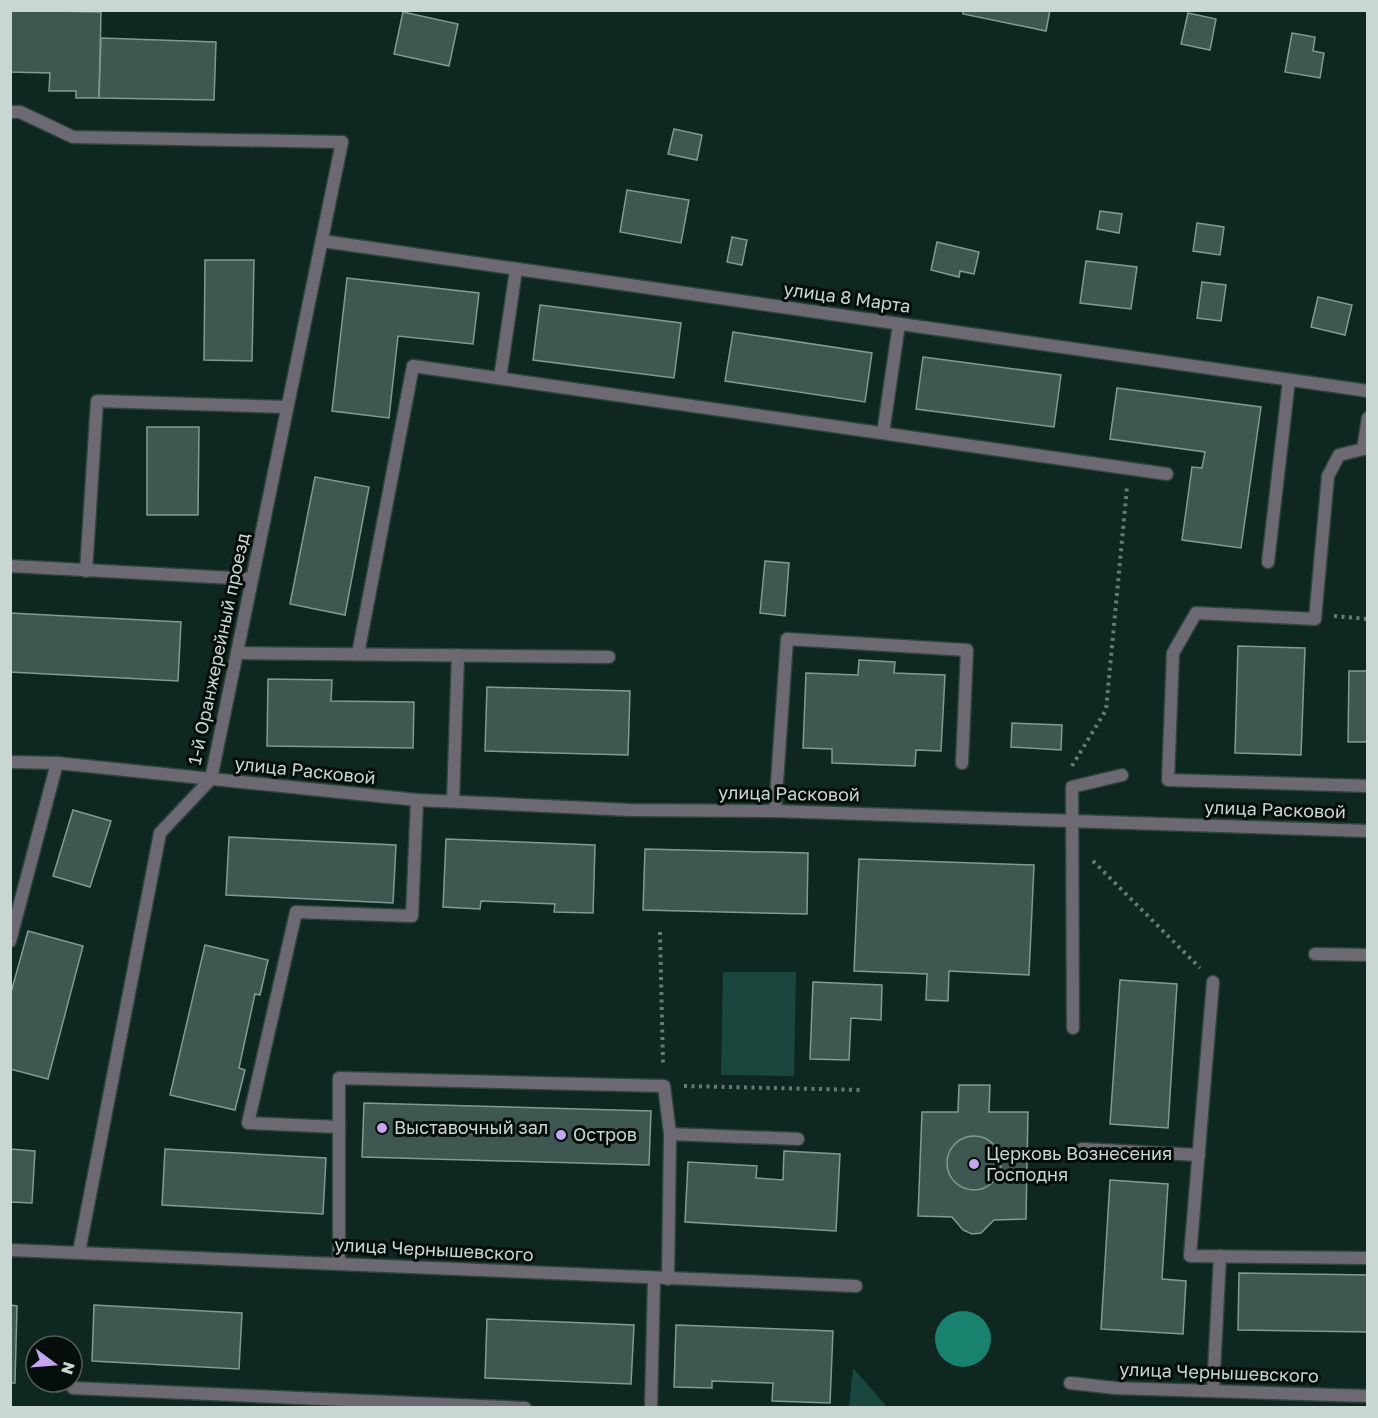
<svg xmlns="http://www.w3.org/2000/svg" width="1378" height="1418" font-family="'Golos Text',sans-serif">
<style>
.green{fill:#1a473d}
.water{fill:#18826f}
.building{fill:#3e5750;stroke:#819b94;stroke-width:1.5}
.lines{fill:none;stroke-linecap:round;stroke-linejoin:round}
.service-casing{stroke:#2d433d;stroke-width:15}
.minor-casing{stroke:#2d433d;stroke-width:15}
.path{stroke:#677a75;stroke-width:4;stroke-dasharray:3 4.5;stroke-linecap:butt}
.service{stroke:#6d6972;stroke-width:12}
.minor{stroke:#6d6972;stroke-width:12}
.poi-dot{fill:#c5a7f1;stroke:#050e0b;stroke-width:2}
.labels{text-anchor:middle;stroke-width:6;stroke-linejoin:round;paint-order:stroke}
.street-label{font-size:18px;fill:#c9d7d3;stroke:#050e0b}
.poi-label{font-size:18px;fill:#c9d7d3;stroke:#050e0b;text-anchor:start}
</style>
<rect width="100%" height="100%" fill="#0f2721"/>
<!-- green -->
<g class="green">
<polygon points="723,972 796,972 794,1076 721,1075"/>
<polygon points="853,1368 887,1407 849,1407"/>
</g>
<!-- water -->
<circle class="water" cx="963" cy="1339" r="28"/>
<!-- building -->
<g class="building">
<polygon points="10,10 101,12 99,98 76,98 76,91 49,91 50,73 10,72"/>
<polygon points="963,10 1050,10 1046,31 963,14"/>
<polygon points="403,12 458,24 449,66 394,54"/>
<polygon points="1188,13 1216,19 1210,50 1181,44"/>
<polygon points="1292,33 1315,37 1313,51 1324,53 1320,78 1285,72"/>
<polygon points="101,38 216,42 214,100 99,98"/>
<polygon points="674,129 702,135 697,160 668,154"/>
<polygon points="627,190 689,200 681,243 620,232"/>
<polygon points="1100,211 1122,214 1119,233 1097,229"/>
<polygon points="1197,223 1224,227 1220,255 1193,251"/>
<polygon points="732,237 747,240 742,265 727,262"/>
<polygon points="937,242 979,252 974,274 960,271 959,277 931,270"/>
<polygon points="205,260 254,260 252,361 204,360"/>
<polygon points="1086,261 1137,267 1131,309 1080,303"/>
<polygon points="347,278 479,293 473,344 398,336 389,418 332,411"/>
<polygon points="1202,282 1226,285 1221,321 1197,318"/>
<polygon points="1318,297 1352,305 1345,335 1311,327"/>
<polygon points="540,305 681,323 674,378 533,360"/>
<polygon points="733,332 872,353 865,402 725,381"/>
<polygon points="923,357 1061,375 1054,427 916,409"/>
<polygon points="1117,388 1261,407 1241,548 1182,540 1192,467 1202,468 1205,452 1110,439"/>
<polygon points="147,427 199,427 198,515 147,515"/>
<polygon points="315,477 369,487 345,615 290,604"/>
<polygon points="765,561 789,563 785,616 760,613"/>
<polygon points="10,613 181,622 178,681 10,672"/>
<polygon points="1238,646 1305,648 1301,755 1235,753"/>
<polygon points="859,660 895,662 894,673 945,675 941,751 916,750 915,766 832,763 832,749 803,748 806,673 858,675"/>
<polygon points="1349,671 1368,671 1368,742 1348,742"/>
<polygon points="268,679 332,680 331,701 414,702 413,748 267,746"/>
<polygon points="487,687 630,691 628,755 485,751"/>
<polygon points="1012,723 1062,725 1061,750 1011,747"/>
<polygon points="73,810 111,821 90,887 53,876"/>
<polygon points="229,837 396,845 393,903 226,895"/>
<polygon points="446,839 595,845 593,913 554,912 555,904 481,901 480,909 443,907"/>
<polygon points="645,849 808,853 807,914 643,910"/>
<polygon points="859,859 1034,865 1029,975 949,971 948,1001 926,1000 927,974 854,971"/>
<polygon points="28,931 83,946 48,1079 10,1069 10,996"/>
<polygon points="205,945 268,960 260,995 255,994 239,1068 245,1070 235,1110 170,1095"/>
<polygon points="1120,980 1177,984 1168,1128 1110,1124"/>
<polygon points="813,982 882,985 881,1020 851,1018 849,1060 810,1059"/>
<polygon points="959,1085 990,1085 989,1112 1028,1112 1026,1219 994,1220 981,1233 972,1234 963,1230 952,1217 918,1216 922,1112 958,1112"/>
<polygon points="364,1103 651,1111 649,1165 362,1157"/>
<circle cx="974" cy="1163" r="27"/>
<polygon points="10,1149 35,1151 32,1203 10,1202"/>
<polygon points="165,1149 326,1158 323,1214 162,1205"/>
<polygon points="784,1151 840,1154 836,1231 685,1222 688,1162 757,1166 756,1178 783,1180"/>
<polygon points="1110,1180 1168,1184 1162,1279 1186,1281 1183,1334 1101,1329"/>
<polygon points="1239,1273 1368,1275 1368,1332 1238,1330"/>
<polygon points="10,1305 17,1306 15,1383 10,1383"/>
<polygon points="94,1305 242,1313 239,1369 92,1361"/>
<polygon points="487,1319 634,1325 631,1384 485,1378"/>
<polygon points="676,1325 833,1331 830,1403 772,1401 773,1383 712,1381 712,1388 674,1387"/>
</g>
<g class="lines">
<defs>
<g id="service">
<polyline points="10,112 20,112 73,137 342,142"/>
<polyline points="500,378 516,270"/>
<polyline points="883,433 899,324"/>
<polyline points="1368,448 1339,455 1328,476 1315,619 1196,613 1173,653 1168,780 1368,786"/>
<polyline points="1363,449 1368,418"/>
<polyline points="1268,562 1289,380"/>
<polyline points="10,566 252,579"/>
<polyline points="86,571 97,401 287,407"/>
<polyline points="237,653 609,657"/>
<polyline points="358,654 413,366 1167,474"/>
<polyline points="453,801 458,655"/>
<polyline points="775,811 787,639 967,650 962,763"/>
<polyline points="10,941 57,763"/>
<polyline points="1315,954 1368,955"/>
<polyline points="1213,982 1190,1256 1368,1258"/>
<polyline points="1073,1028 1072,787 1122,775"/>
<polyline points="339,1127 339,1078 664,1086 670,1134 668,1279"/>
<polyline points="670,1134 798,1139"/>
<polyline points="1082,1149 1199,1155"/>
<polyline points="339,1264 339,1127 248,1123 296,912 412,916 417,800"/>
<polyline points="73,1388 525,1408"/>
<polyline points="1213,1391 1220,1256"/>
<polyline points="651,1408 654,1278"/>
</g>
<g id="minor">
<polyline points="322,241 1368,391"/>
<polyline points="10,762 57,763 417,800 630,810 775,811 1368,831"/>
<polyline points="10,1250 856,1286"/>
<polyline points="79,1252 160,833 211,779 342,142"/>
<polyline points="1070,1383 1115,1388 1368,1396"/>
</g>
</defs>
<!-- service casing -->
<use href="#service" class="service-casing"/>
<!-- minor casing -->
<use href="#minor" class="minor-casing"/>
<!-- path -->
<g class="path">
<polyline points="1334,616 1368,619"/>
<polyline points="1072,766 1106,710 1127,487"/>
<polyline points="1093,861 1200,968"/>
<polyline points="660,932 663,1065"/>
<polyline points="684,1086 863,1090"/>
</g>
<!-- service -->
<use href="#service" class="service"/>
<!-- minor -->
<use href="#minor" class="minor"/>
</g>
<!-- markers -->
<g class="poi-dot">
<circle cx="382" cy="1128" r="6"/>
<circle cx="561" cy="1135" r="6"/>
<circle cx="974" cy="1164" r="6"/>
</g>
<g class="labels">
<!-- street labels -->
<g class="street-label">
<text transform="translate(847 298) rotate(8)" y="6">улица 8 Марта</text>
<text transform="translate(219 649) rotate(-78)" y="6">1-й Оранжерейный проезд</text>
<text transform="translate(305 771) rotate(6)" y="6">улица Расковой</text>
<text transform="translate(789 794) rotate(1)" y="6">улица Расковой</text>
<text transform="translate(1275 810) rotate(2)" y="6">улица Расковой</text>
<text transform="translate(434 1250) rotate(3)" y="6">улица Чернышевского</text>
<text transform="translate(1219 1373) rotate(2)" y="6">улица Чернышевского</text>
</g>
<!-- poi labels -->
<g class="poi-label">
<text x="394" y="1134">Выставочный зал</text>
<text x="573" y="1141">Остров</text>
<text x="986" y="1160">Церковь Вознесения<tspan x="986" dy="21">Господня</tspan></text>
</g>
</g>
<!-- border -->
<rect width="1378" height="1418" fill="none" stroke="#c9d7d3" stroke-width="24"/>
<!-- north arrow -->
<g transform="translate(54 1364) rotate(106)"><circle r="28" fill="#050e0b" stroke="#535e5b" stroke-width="1.5"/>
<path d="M0-4.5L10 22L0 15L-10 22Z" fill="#c5a7f1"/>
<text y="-9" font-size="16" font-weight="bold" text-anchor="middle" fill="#c9d7d3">N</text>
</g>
</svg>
